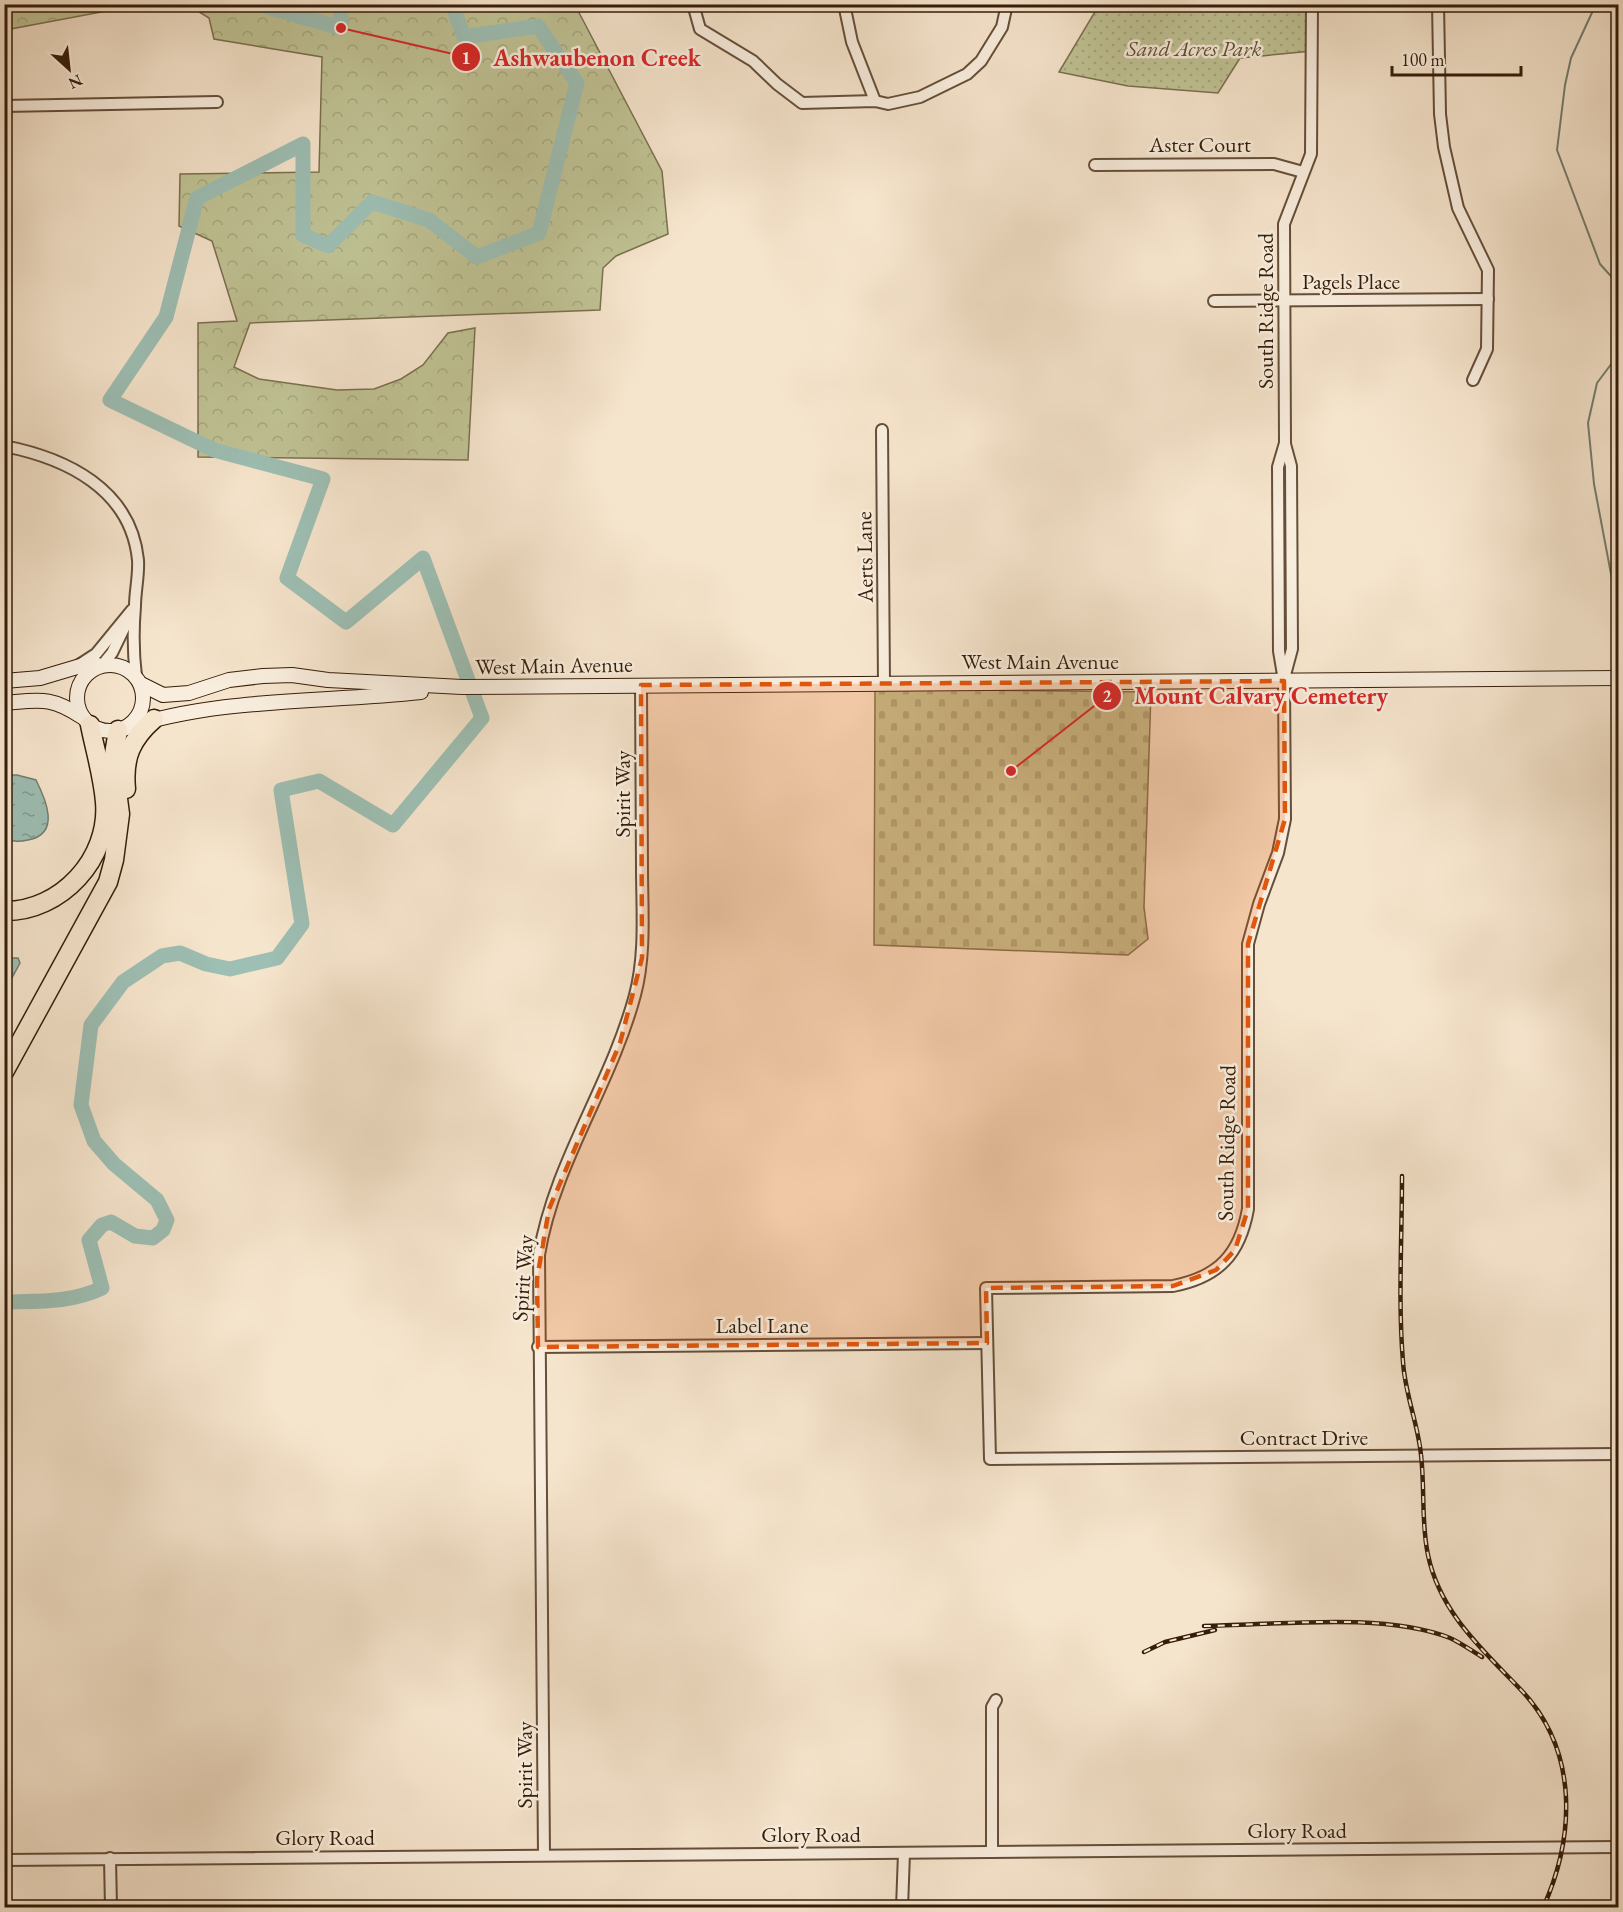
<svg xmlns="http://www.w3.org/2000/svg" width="1623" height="1912" font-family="'EB Garamond',serif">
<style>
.forest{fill:url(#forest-crowns);stroke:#7a704f;stroke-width:1.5}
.cemetery{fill:url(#cemetery-stones);stroke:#7a704f;stroke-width:1.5}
.park{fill:url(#park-dots);stroke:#7a704f;stroke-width:1.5}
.water{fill:url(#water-ripples);stroke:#737e70;stroke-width:1.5}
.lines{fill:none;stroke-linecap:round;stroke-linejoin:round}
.stream{stroke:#737e70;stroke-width:2}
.river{stroke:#9dbfb4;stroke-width:15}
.street-casing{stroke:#654f3a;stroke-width:14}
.secondary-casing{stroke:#351d09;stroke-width:16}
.highway-casing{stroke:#351d09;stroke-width:21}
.street{stroke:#f9eede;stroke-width:10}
.secondary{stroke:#f9eede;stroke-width:14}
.highway{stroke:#f6e5cd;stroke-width:18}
.rail-casing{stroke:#351d09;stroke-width:4.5}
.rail{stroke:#f9eede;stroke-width:2;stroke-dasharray:7;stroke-linecap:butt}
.marked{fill:#df560c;fill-opacity:0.2;stroke:#df560c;stroke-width:4.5;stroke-dasharray:12 8;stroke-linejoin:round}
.labels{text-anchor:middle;stroke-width:5;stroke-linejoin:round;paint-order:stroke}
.park-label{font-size:22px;font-style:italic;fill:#5f4f33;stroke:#f9eede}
.street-label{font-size:22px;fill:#351d09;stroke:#f9eede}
.leader{fill:none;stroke:#d62828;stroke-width:2}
.callout-dot{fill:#d62828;stroke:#f9eede;stroke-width:2}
.mark-label{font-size:18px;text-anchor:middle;font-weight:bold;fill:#fff}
.callout-label{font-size:24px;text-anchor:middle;font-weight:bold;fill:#d62828;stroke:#f9eede;stroke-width:5;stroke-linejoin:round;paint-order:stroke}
</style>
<defs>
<pattern id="forest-crowns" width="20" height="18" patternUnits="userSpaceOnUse" patternTransform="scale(1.5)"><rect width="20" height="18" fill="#c0c395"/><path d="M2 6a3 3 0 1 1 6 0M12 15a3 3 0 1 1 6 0" fill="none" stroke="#a6a77f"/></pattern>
<pattern id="cemetery-stones" width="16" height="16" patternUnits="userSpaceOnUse" patternTransform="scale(1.5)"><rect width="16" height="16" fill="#c0c395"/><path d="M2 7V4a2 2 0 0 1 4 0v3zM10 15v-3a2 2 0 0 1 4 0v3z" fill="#a6a77f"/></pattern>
<pattern id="park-dots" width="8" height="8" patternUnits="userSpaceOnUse" patternTransform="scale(1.5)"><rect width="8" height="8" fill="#c0c395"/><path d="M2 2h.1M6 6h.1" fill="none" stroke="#a6a77f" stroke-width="1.8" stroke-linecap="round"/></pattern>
<pattern id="water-ripples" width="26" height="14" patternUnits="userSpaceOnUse" patternTransform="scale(1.5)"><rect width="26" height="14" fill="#9dbfb4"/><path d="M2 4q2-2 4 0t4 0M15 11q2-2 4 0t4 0" fill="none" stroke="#819b91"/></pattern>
</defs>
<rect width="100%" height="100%" fill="#f6e5cd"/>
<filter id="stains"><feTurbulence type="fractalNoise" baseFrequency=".00333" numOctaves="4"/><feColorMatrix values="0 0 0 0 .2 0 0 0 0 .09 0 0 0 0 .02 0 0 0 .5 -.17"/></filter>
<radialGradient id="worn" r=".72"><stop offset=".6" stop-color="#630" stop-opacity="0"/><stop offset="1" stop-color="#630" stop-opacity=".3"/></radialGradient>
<!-- forest -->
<g class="forest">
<polygon points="5,4 139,4 139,5 5,30"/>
<polygon points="575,5 662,171 668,234 616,256 603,268 600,310 250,323 234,367 259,379 337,390 374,389 401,379 423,365 448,333 475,328 468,460 198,457 198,323 237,321 212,241 179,226 180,174 319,172 322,57 214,39 209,18 188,5"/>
</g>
<!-- cemetery -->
<polygon class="cemetery" points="875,689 1151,692 1144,907 1148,939 1128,955 874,945"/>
<!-- park -->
<polygon class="park" points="1099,5 1310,5 1312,51 1240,58 1218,93 1128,86 1059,72"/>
<!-- water -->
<g class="water">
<path d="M4,775H17L36,780C46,800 61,834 28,840C19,842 13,842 5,838Z"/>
<polygon points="5,958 18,958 20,963 5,991"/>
</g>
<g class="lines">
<!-- stream -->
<g class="stream">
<polyline points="1596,4 1571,58 1565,85 1557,150 1600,264 1618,284"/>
<polyline points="1618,355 1597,383 1588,423 1594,484 1618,611"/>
</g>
<!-- river -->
<g class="river">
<polyline points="256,4 341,28 341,4"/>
<path d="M4,1302C39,1301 71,1303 102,1288L89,1240L102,1225L111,1222L135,1236L153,1238L163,1230L167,1220L157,1200L114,1164L94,1141L81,1105L91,1025L123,982L162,956L180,953L206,964L230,969L277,958L302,924L281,790L319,781L393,825L482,718L423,558L346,622L287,578L323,479L214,450L110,400L166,317L197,198L303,144V235L328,246L372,202L429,220L477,257L539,233L577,83L538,26L464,37L452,4"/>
</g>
<defs>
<g id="street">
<polyline points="693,4 700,29 753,61 777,84 802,103 875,101 888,104 920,97 967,74 981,61 1002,27 1007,4"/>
<polyline points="844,4 852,42 875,101"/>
<path d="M1312,4L1311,154L1284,224L1285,443L1278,467L1279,651L1284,681L1285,819L1278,853L1259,904L1248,944V1209C1240,1254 1219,1277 1173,1286L986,1288L990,1459L1618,1454"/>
<polyline points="1438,4 1440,114 1444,147 1458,208 1488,270 1487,349 1473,380"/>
<polyline points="4,106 217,102"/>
<polyline points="1095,165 1274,164 1303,172"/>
<polyline points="1214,301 1488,299"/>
<polyline points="882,430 884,683"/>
<polyline points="1285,444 1291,466 1292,649 1285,675"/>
<path d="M4,446C66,458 131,489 138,560C139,576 135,591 135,606C133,630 133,652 136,676"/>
<polyline points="79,665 96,654 132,610"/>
<polyline points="102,665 112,653 129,618"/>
<polyline points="538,1347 987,1343"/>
<polyline points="992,1852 992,1707 996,1700"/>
<path d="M544,1855L539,1255C554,1163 611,1085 635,995C646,954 642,909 642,868C642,807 641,746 641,685"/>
<polyline points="110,1858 111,1908"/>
<polyline points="4,1860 1618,1847"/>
<polyline points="902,1908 904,1853"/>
</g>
<g id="secondary">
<circle cx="110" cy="698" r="33"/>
<polyline points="4,681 40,678 87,664 98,665"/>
<polyline points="141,684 163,695 189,693 229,680 263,676 292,675 328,680 462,687 1618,678"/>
<path d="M4,703C40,700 51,696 82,717"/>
<path d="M123,729C219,697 321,703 421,692"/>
</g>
<g id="highway">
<path d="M126,789C123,758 131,739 154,719"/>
<path d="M4,911C61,912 110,858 105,802C103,776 95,750 90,725"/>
<polyline points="4,1072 108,882 114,860 120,814 113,761 118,730"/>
</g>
</defs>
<!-- street casing -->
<use href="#street" class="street-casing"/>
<!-- secondary casing -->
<use href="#secondary" class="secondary-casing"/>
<!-- highway casing -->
<use href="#highway" class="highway-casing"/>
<!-- street -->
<use href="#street" class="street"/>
<!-- secondary -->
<use href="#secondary" class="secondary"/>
<!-- highway -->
<use href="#highway" class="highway"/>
<defs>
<g id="rail">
<path d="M1402,1176C1402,1237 1398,1301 1403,1362C1405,1394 1418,1424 1421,1455C1425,1488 1421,1523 1428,1555C1440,1613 1483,1650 1522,1691C1579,1752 1575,1837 1543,1908"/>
<path d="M1204,1626C1278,1625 1382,1612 1450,1638C1461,1643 1472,1651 1482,1657"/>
<polyline points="1144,1652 1165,1642 1215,1630"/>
</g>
</defs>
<!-- rail casing -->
<use href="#rail" class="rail-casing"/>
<!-- rail -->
<use href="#rail" class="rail"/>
</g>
<!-- marked area -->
<path class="marked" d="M1284,681L1285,819L1248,944V1209L1235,1250L1216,1270L1173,1286L986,1288L987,1343L538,1347L537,1279L549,1209L620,1043L642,958L641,685Z"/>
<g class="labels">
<!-- park labels -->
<g class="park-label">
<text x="1194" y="56">Sand Acres Park</text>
</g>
<!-- street labels -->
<g class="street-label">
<text x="1200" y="152">Aster Court</text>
<text x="1351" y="289">Pagels Place</text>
<text transform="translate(1265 311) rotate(-90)" y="8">South Ridge Road</text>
<text transform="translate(864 557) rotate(-91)" y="8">Aerts Lane</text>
<text x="1040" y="669">West Main Avenue</text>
<text transform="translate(554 665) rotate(-1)" y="8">West Main Avenue</text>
<text transform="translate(622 794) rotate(-90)" y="8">Spirit Way</text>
<text transform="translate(1226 1143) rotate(-89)" y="8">South Ridge Road</text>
<text transform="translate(522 1278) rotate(-86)" y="8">Spirit Way</text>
<text x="762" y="1333">Label Lane</text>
<text x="1304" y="1445">Contract Drive</text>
<text transform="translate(524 1765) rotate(-90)" y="8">Spirit Way</text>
<text x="1297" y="1838">Glory Road</text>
<text x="811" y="1842">Glory Road</text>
<text x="325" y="1845">Glory Road</text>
</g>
</g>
<!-- callouts -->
<path class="leader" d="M341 28L466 57M1011 771L1107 696"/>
<g class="callout-dot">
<circle cx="341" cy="28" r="6"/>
<circle cx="1011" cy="771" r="6"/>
<circle cx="466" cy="57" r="15"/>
<circle cx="1107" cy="696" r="15"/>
</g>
<g class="mark-label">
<text x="466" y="64">1</text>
<text x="1107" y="702">2</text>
</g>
<g class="callout-label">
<text x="597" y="66">Ashwaubenon Creek</text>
<text x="1261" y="704">Mount Calvary Cemetery</text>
</g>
<!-- margin -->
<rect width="1623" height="1912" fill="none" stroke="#f6e5cd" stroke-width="24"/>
<rect x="6" y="6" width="1611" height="1900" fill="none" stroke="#351d09" stroke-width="3"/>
<rect x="12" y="12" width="1599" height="1888" fill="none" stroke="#351d09" stroke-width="1.5"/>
<!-- north arrow -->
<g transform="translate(69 69) rotate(153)" stroke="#f9eede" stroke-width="4.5" paint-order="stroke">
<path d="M0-4.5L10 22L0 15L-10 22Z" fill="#351d09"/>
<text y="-9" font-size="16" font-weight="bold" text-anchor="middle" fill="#351d09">N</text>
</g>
<!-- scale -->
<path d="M1392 66v9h129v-9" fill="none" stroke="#351d09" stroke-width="3"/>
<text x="1401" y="66" font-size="18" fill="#351d09" stroke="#f9eede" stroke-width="4.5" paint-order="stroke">100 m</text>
<rect width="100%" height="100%" filter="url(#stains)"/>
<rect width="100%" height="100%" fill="url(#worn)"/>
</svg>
